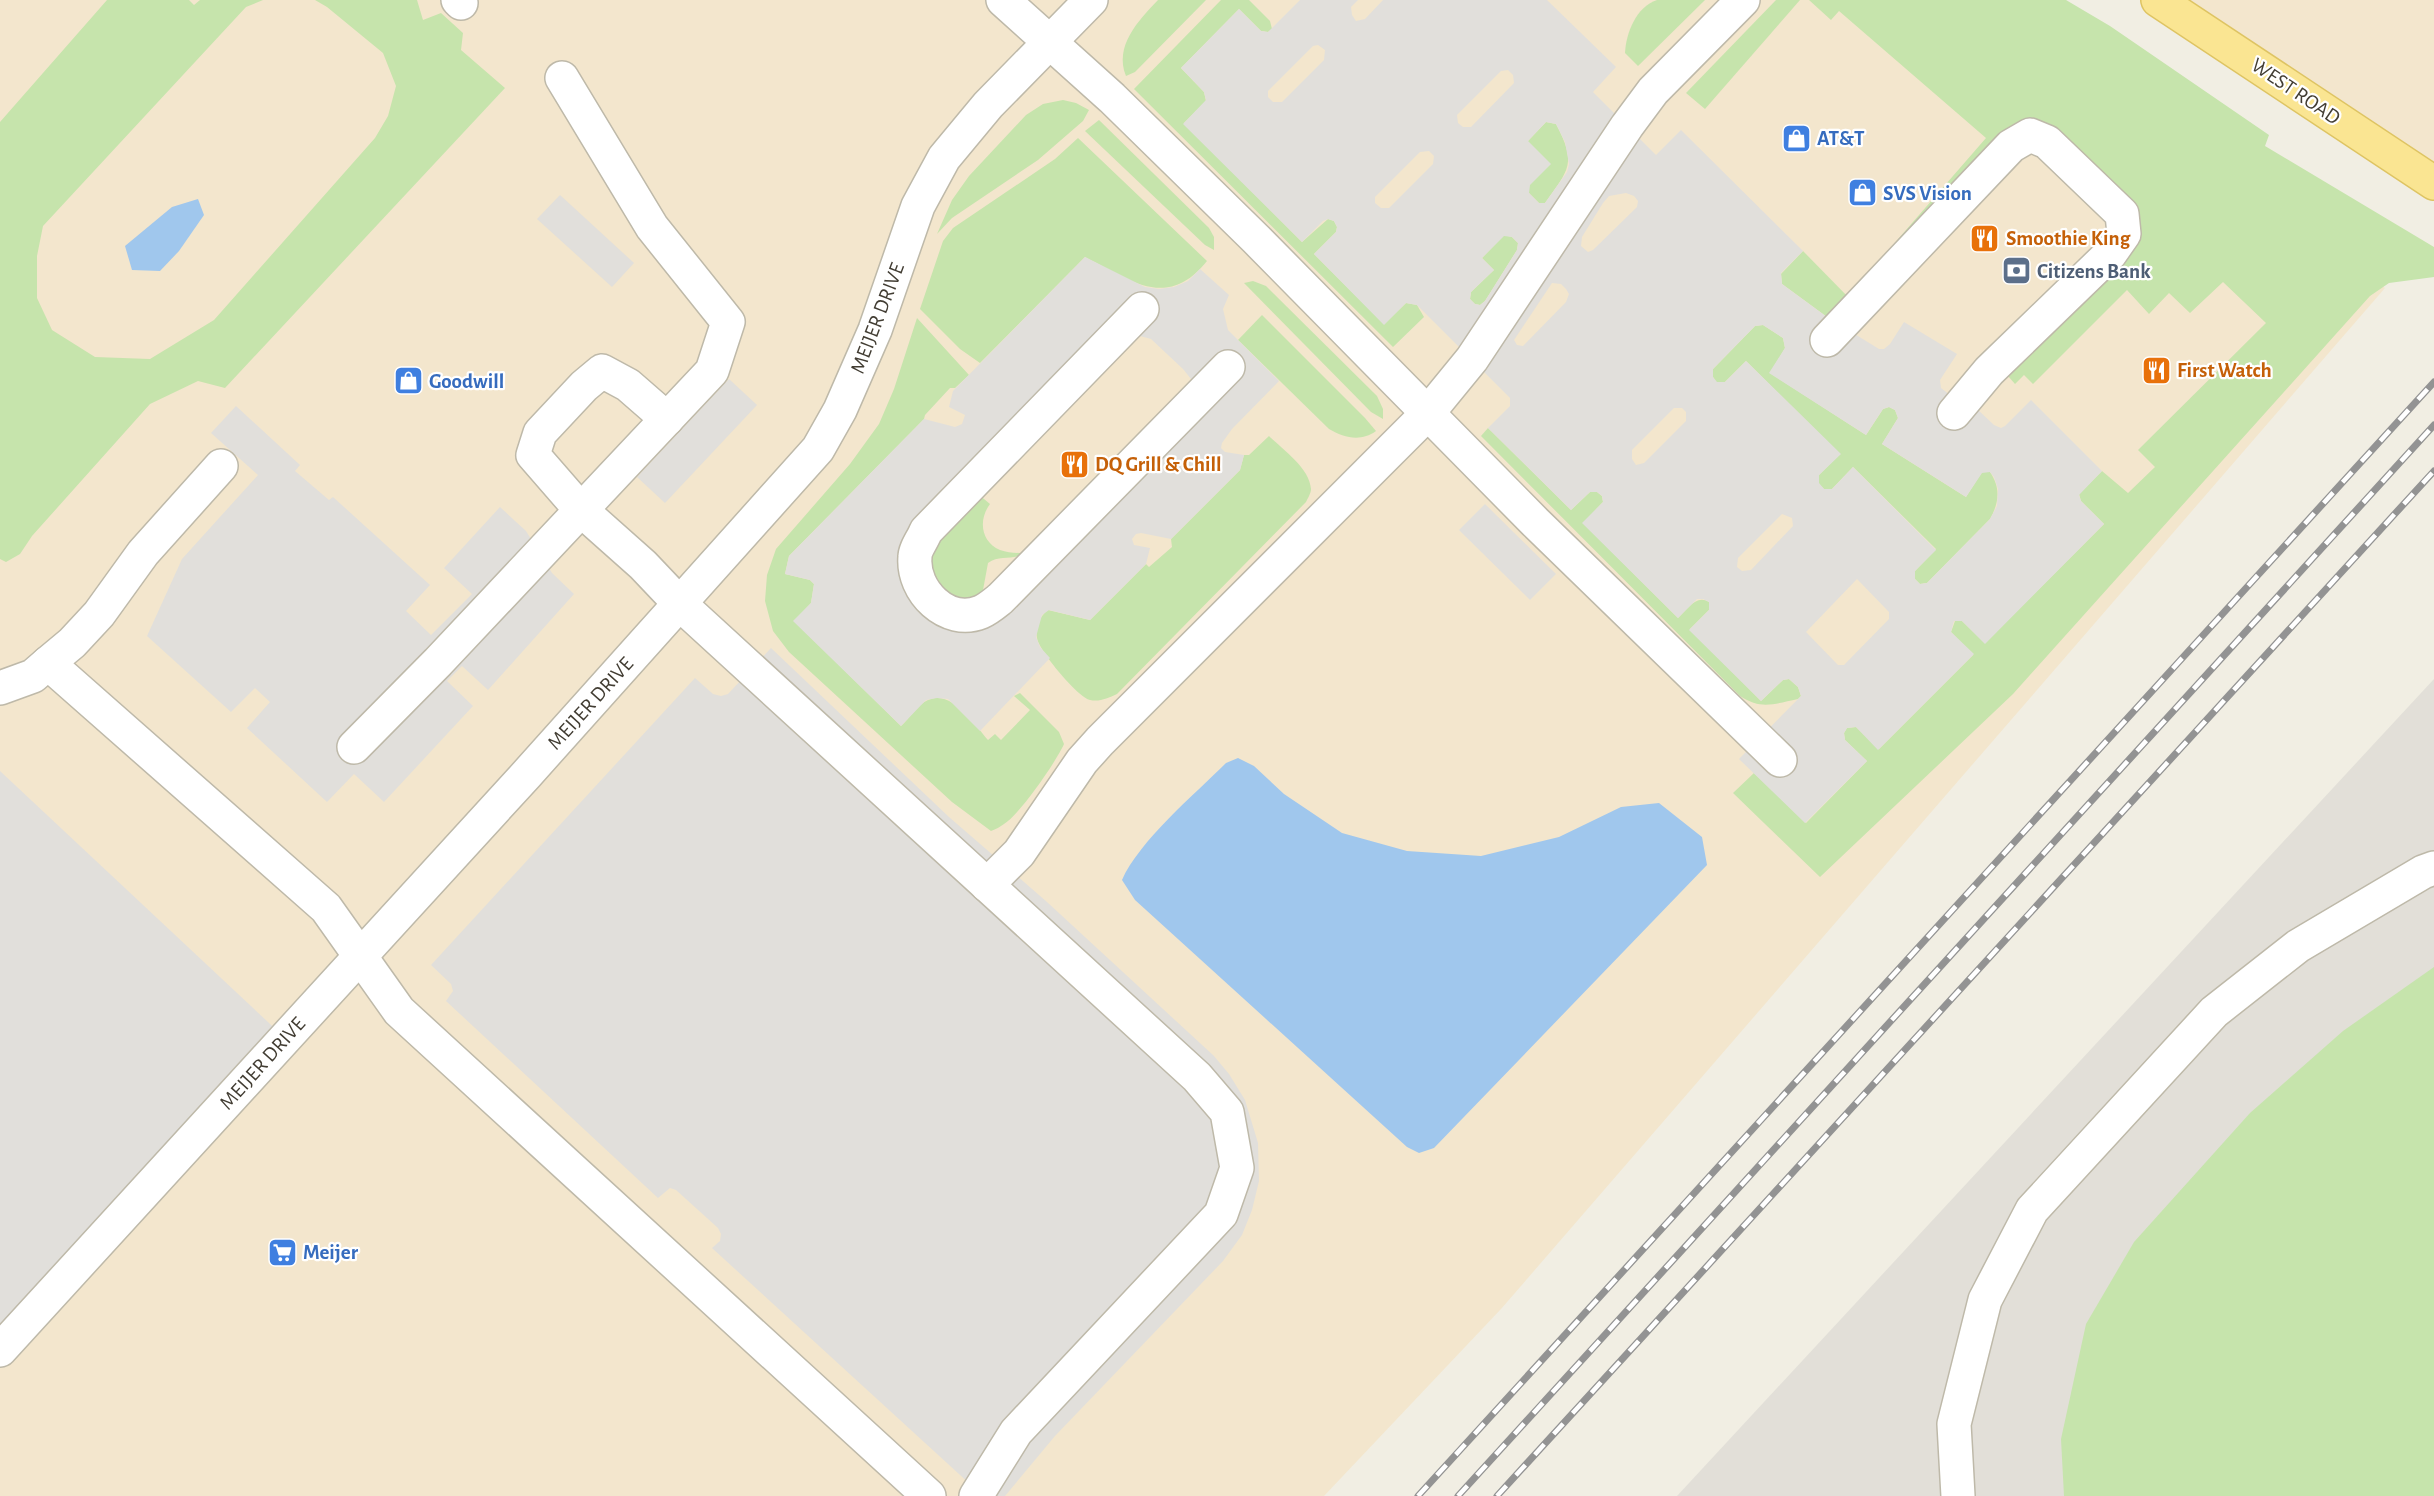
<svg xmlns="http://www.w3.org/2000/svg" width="2434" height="1496" font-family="'Alegreya Sans',sans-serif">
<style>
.commercial{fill:#f3e6cd}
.industrial{fill:#e2dfd8}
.green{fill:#c6e4ac}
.parking{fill:#e1dfdb;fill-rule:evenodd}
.water{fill:#a0c7ed}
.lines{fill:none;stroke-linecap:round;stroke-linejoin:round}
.minor-casing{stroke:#beb9a9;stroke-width:36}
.major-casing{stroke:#dec463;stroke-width:36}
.minor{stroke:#fff;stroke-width:33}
.major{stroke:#fae592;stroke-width:33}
.rail-casing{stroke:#939393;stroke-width:7}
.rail{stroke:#fff;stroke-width:4.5;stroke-dasharray:14;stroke-linecap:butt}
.labels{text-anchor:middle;stroke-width:4.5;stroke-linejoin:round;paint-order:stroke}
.street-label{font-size:21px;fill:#423d33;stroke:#fff}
.shop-label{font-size:21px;font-weight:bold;fill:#366cbe;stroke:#fff;text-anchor:start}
.food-label{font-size:21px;font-weight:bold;fill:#c56008;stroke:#fff;text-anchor:start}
.service-label{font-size:21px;font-weight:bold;fill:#4e5e75;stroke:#fff;text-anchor:start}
</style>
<rect width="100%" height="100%" fill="#f1eee3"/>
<!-- commercial -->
<g class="commercial">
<polygon points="0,0 1977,0 2385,288 1501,1309 1324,1496 0,1496"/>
<polygon points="2158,0 2434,0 2434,183"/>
</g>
<!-- industrial -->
<polygon class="industrial" points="2434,679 2434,1463 2405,1496 1677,1496"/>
<!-- green -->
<g class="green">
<polygon points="107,0 189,0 194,5 200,0 263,0 246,7 43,226 37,256 37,298 52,330 95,357 150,359 214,320 375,138 388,116 396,86 383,53 327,7 315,0 417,0 423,20 441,13 463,33 461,50 505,88 225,388 198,381 150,404 32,536 20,554 6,562 0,559 0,122"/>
<path d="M1158,0H1206L1135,72L1126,76C1114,46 1138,21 1158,0Z"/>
<polygon points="1221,0 1249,0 1270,21 1272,29 1268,32 1261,31 1239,9 1181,68 1204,92 1206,101 1184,123 1302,242 1328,219 1334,221 1337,227 1336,232 1314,254 1384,324 1406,303 1417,305 1424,317 1393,347 1134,89"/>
<path d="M1657,0H1705L1638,66L1625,53C1626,33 1636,7 1657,0Z"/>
<polygon points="1776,0 1800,0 1705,109 1686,93"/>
<polygon points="1809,0 2066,0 2110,26 2269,135 2265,146 2434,247 2434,277 2389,283 2370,296 2013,694 1820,877 1733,793 1754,773 1806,823 1867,761 1845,740 1844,733 1847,728 1856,727 1879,749 1973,655 1951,632 1955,621 1962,621 1985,643 2104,524 2081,501 2079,494 2102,471 2128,493 2155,467 2138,450 2266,323 2223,282 2190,313 2169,293 2149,314 2127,290 2033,384 2024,375 2015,384 2008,376 2125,258 2134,236 2041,134 1885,265 1879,261 1986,138 1839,11 1831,20"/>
<polygon points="1063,100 1076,103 1089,110 1083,121 1038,160 952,218 937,234 952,200 969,176 1026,115 1043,104"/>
<polygon points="1099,120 1209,228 1214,237 1214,250 1205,245 1085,131"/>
<path d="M1546,122L1556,124C1577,164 1569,169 1545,203H1539L1529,193L1528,141Z"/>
<path d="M1078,138L1207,261C1167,311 1130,280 1085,257L980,363L960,349L920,309L943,241L953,228L1055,159Z"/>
<polygon points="1504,235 1512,237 1518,243 1517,250 1485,301 1480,305 1475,304 1470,299 1471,292 1494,270 1482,258"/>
<polygon points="1803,251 1850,299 1827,317 1782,284 1781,274"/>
<polygon points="1253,281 1266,286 1377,396 1383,409 1383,419 1371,412 1244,283"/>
<path d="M1262,315L1365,418L1376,431C1361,442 1344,438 1329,429L1238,340Z"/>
<path d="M917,318L969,375L955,388H950L925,415L924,419L789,556L785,574L810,580L814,584L811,603L794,621L901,726C909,719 918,704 928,700C952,689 975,725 988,740L995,734L1001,740L1030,710L1014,696L1020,693L1059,732L1064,744C1056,762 1020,814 1004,824C1000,827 996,829 991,831L952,802L789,652L773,631L765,601L767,575L776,549L850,464L879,424L894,389Z"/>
<path d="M1763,325L1783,338L1785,348L1770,373L1866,435L1883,409L1889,407L1895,410L1898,418L1882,444L1966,497L1982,472H1990C2001,488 1999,503 1990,519L1927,583L1920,584L1915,579V571L1936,549L1853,467L1832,489H1824L1818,483L1819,475L1840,454L1746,361L1725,382H1716L1713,377V369L1755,326Z"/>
<path d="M1488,428L1571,510L1590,492H1597L1602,496L1603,502L1583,523L1678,618C1687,610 1696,594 1709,602V610L1690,629L1761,701L1783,680L1789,679L1798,687L1801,696L1798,699C1774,704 1761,710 1740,696L1481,436Z"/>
<path d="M1269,436C1282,449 1310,468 1311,489C1311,493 1308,498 1306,502L1117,694C1108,698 1100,702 1090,700C1078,697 1039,651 1037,638C1035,627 1040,616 1048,610L1090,620L1146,564L1149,567L1172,547L1171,539L1240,470L1244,455H1249Z"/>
<path d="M978,494L990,504C978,520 981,542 1000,550C1008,553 1017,553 1025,553C1013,561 1000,554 988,563L981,601L964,603L939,594L926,554Z"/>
<polygon points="2434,967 2434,1496 2064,1496 2061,1439 2086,1324 2134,1242 2250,1113 2343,1031"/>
</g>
<!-- parking -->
<g class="parking">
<path d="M1300,0H1358L1351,7L1352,15L1356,21L1365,19L1383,0H1547L1616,67L1593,92L1656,155L1681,130L1803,251L1781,273L1782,284L1827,317L1879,349H1884L1890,344L1904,322L1957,354L1940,380L1941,388L1950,395L1959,392L1994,425L2001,428L2005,426L2031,400L2102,471L2079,495L2081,501L2104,524L1985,644L1962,621H1954L1951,632L1974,654L1878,750L1856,727L1847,728L1844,733L1845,740L1867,761L1805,823L1739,759L1801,696L1798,687L1789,679L1783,680L1761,701L1689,630L1709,610V602L1703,599H1697L1678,618L1582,523L1603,502L1602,496L1597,492H1590L1571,510L1488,428L1510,406V398L1417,305L1406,303L1384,325L1314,254L1336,232L1337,227L1334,221L1328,219L1323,221L1302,242L1183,124L1206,100L1204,92L1181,68L1239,9L1261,31L1268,32ZM1318,45L1325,50L1324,60L1282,102H1273L1268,97V91L1313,46ZM1508,70L1513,75L1514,83L1471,127H1463L1458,123L1457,115L1501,71ZM1546,122L1556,124L1565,142L1569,164L1567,172L1545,203H1539L1529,193L1530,185L1551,164L1528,141ZM1429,151L1434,156L1433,164L1389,208H1381L1375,203V197L1420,152ZM1626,193L1634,196L1638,201L1637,207L1593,250L1588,252L1581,246L1582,237L1603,203L1609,196ZM1504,236L1512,237L1518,243L1517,250L1485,301L1480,305L1475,304L1470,299L1471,292L1494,270L1482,258ZM1552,283L1561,284L1566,289L1569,294L1566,302L1523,346L1517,345L1514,340ZM1763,325L1783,338L1785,348L1769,373L1866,435L1883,409L1889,407L1895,410L1898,418L1882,444L1966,497L1982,473L1990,472L1994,477L1998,489L1997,506L1990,519L1927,583L1920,584L1915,579V571L1936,550L1853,467L1832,489H1824L1819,483V475L1841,454L1746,361L1725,382H1717L1713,377V369L1755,326ZM1674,408H1682L1686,412V421L1644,463L1636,465L1632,459V450ZM1782,514L1792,518L1793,526L1751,570L1742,571L1737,567L1738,558ZM1857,579L1889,612V619L1844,665H1838L1806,632Z"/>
<polygon points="560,195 634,263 612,287 537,219"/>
<path d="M1085,257L1145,287L1159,289L1174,287L1188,281L1200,269L1229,295L1223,309L1228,330L1279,381L1232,429L1222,443L1221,448L1225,452L1244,455L1240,470L1171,539L1141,533L1136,534L1132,539L1134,545L1150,548L1146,564L1090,620L1049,610L1042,615L1036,637L1040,647L1050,658L980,731L948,699L937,698L926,700L901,726L793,621L811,603L814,584L810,580L785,574L789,556L924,419L955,427L962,424L965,415L949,407L953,391ZM1140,336L1151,339L1183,369L1191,379L1192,386L981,601H950L925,567L932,540L1130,340Z"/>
<polygon points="729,379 757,405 665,503 637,477"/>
<polygon points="236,406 300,465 295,471 329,500 333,497 430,585 406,611 431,635 472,594 444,568 500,507 526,531 552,573 574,594 488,690 462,666 447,681 473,706 384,802 354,774 327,802 247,728 270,702 255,688 231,712 147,636 182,559 258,475 211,433"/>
<polygon points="1485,504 1556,574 1530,600 1459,530"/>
<polygon points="771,648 949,817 1047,902 1214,1056 1229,1074 1245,1100 1258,1143 1259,1181 1252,1210 1242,1235 1223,1261 1055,1436 1005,1496 983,1496 712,1248 720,1241 721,1234 718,1228 676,1190 670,1188 658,1198 446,1001 453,991 451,984 431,965 695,678 713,694 721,696 728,694"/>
<polygon points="0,771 285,1038 0,1350"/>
</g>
<!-- water -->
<g class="water">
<polygon points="198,199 204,215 179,251 160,271 132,270 125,246 172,207"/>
<path d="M1238,758L1254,766L1284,794L1342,833L1407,851L1481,856L1559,837L1621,807L1659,803L1702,837L1707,865L1434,1148L1419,1153L1407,1147L1135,900L1122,880C1139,841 1195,794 1226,763Z"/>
</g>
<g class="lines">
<defs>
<g id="minor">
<polyline points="458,0 461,3"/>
<polyline points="1003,0 1112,98 1256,239 1535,522 1780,760"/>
<path d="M1142,309L926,531C923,539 915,549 915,557C912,591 947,626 981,612C988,609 995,603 1000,599L1228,367"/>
<polyline points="1827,340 2011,146 2030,135 2047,142 2122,214 2124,234 2110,254 1989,371 1954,413"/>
<polyline points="667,419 628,385 602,371 584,386 540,433 533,455 580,509 643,565 680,604 1197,1077 1227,1112 1237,1168 1221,1214 1016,1432 976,1496"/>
<polyline points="48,663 72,643 99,614 143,553 221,466"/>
<polyline points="0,688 33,676 48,663 326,908 399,1011 929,1496"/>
<polyline points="354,747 438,662 712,371 728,322 652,227 562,78"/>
<polyline points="987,885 1019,853 1082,761 1100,741 1427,414 1472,359 1627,126 1653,91 1743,0"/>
<polyline points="0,1350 526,775 818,449 840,410 875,330 918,206 944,158 988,105 1091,0"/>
<polyline points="1958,1496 1954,1424 1985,1300 2032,1210 2214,1012 2298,946 2423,872 2434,868"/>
</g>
<polyline id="major" points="2158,0 2434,183"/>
</defs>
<!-- minor casing -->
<use href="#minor" class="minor-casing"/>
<!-- major casing -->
<use href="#major" class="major-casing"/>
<!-- minor -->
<use href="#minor" class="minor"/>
<!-- major -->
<use href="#major" class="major"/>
<defs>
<g id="rail">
<polyline points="1418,1496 2434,382"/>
<polyline points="1458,1496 2434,425"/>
<polyline points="1497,1496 2434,471"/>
</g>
</defs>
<!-- rail casing -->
<use href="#rail" class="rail-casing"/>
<!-- rail -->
<use href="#rail" class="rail"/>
</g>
<!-- icons -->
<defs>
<symbol id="shop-square" viewBox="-11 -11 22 22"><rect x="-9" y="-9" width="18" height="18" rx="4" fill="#3f7fe0" stroke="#fff"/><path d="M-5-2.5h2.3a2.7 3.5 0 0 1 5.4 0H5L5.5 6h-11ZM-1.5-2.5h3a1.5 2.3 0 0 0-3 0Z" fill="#fff"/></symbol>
<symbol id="restaurant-square" viewBox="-11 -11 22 22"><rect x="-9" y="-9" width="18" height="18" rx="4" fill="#e8710a" stroke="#fff"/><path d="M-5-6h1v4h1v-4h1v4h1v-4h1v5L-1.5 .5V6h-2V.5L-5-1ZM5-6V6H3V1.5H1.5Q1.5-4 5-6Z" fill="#fff"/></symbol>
<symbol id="bank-square" viewBox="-11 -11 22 22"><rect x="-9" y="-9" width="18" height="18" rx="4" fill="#5c6f8a" stroke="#fff"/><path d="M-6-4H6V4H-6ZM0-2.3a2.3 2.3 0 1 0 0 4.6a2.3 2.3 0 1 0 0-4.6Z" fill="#fff"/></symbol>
<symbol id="supermarket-square" viewBox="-11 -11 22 22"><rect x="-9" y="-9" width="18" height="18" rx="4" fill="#3f7fe0" stroke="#fff"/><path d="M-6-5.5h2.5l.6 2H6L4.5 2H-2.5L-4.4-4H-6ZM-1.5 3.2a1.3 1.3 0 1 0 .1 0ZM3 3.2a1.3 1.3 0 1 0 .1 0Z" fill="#fff"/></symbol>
</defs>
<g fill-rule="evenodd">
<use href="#shop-square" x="1780" y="122" width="33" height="33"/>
<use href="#shop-square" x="1846" y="176" width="33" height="33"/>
<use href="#restaurant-square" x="1968" y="222" width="33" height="33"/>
<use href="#bank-square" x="2000" y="254" width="33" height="33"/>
<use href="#restaurant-square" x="2140" y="354" width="33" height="33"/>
<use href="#shop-square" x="392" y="364" width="33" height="33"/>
<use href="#restaurant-square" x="1058" y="448" width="33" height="33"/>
<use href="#supermarket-square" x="266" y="1236" width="33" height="33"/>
</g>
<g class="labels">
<!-- street labels -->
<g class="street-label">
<text transform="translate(2296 91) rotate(34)" y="7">WEST ROAD</text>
<text transform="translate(877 318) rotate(-69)" y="7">MEIJER DRIVE</text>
<text transform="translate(590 703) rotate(-48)" y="7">MEIJER DRIVE</text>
<text transform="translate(262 1063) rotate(-48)" y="7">MEIJER DRIVE</text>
</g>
<!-- shop labels -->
<g class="shop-label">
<text x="1817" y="145">AT&amp;T</text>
<text x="1883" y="200">SVS Vision</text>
<text x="429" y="388">Goodwill</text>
<text x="303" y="1259">Meijer</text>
</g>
<!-- food labels -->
<g class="food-label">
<text x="2006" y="245">Smoothie King</text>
<text x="2177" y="377">First Watch</text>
<text x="1095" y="471">DQ Grill &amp; Chill</text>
</g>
<!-- service labels -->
<g class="service-label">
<text x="2037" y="278">Citizens Bank</text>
</g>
</g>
</svg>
